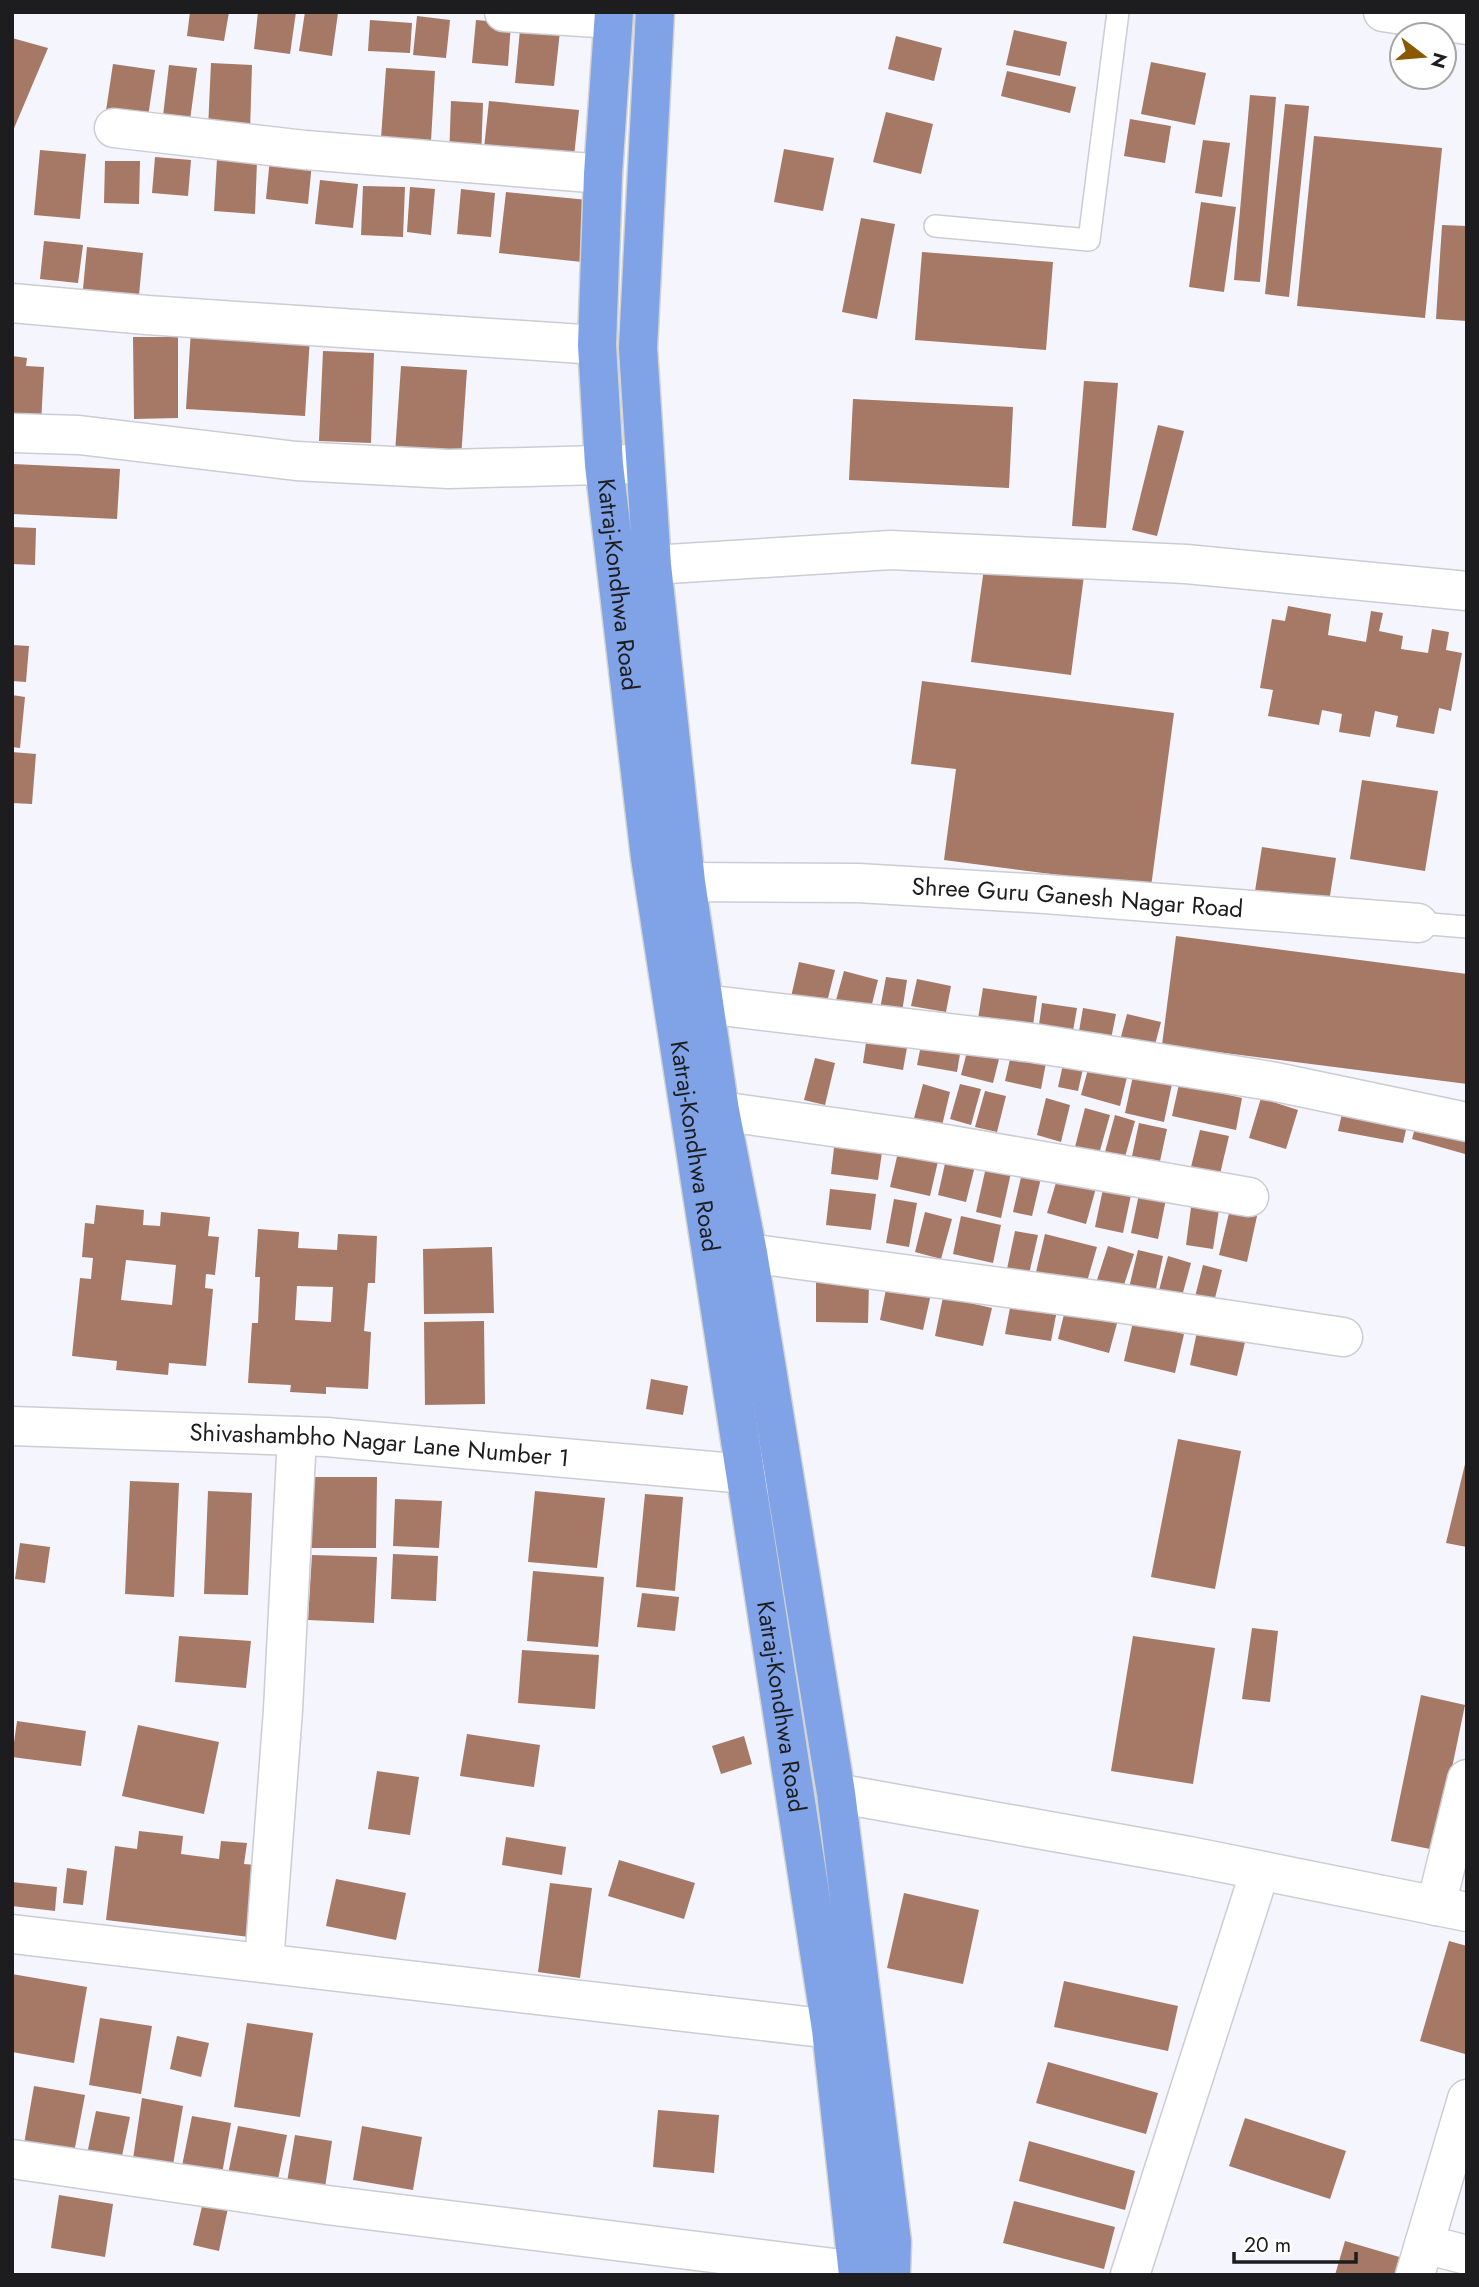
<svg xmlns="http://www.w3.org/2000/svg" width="1479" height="2287" font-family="Jost,sans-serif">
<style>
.building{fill:#a67866;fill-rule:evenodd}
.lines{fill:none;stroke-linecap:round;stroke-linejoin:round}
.service-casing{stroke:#cdccd4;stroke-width:24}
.minor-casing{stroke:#cdccd4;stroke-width:41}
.tertiary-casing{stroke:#cdccd4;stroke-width:41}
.trunk-casing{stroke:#d2d2d2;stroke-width:41}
.service{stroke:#fff;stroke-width:21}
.minor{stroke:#fff;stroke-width:38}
.tertiary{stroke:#fff;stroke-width:38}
.trunk{stroke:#80a2e6;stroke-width:38}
.labels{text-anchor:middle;stroke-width:5;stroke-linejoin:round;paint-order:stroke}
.street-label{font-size:24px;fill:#1d1d1f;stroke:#fff}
</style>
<rect width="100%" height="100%" fill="#f5f5fd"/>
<!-- building -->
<g class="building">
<polygon points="190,12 229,12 224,41 187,36"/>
<polygon points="258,12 296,12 290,54 254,49"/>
<polygon points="305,12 338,13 332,56 299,51"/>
<polygon points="417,16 450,20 446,58 413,55"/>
<polygon points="521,19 561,22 554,86 515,83"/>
<polygon points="370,20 412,23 410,53 368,51"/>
<polygon points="476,20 511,23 508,66 472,63"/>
<polygon points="1014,30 1067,42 1060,76 1006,65"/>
<polygon points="896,36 942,48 934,81 888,69"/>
<polygon points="12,38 48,48 12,133"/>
<polygon points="1151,62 1206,73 1195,125 1141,114"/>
<polygon points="211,63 252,65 250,131 208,129"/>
<polygon points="113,64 155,70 146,130 104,124"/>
<polygon points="169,65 197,68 190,120 163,116"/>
<polygon points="386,68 435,71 431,141 381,138"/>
<polygon points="1007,71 1076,87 1070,113 1001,96"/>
<polygon points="1250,95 1276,97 1260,282 1234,280"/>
<polygon points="451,101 483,103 481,160 449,159"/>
<polygon points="489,101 579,110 573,166 483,158"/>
<polygon points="1285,104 1309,106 1289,297 1265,294"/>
<polygon points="886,112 933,124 921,174 873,162"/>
<polygon points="1130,119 1171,126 1165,163 1124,156"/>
<polygon points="1314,136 1442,148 1425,318 1297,306"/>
<polygon points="1203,140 1230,143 1222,197 1195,193"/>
<polygon points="271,148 313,152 308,204 266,199"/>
<polygon points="784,149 834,158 823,211 774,202"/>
<polygon points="40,150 86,154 80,219 34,215"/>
<polygon points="155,157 191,160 188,196 152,193"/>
<polygon points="217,159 257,161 255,214 214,211"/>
<polygon points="105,161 140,161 139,204 104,203"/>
<polygon points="320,180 358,184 353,228 315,224"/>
<polygon points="363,186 405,187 403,237 361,235"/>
<polygon points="410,187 435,189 431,235 407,232"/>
<polygon points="461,189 495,193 491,237 457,234"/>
<polygon points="506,192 588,200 582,262 499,253"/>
<polygon points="1201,202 1236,207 1224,292 1189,287"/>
<polygon points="861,218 895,224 877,319 842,312"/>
<polygon points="1442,225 1467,226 1467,321 1436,319"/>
<polygon points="44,241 83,245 78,283 40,279"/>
<polygon points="87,247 143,253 139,295 83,289"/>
<polygon points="922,252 1053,262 1046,350 915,340"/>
<polygon points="191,330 310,337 305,416 186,409"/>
<polygon points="133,337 178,337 178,418 134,419"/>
<polygon points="323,351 374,353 371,443 319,441"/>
<polygon points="12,356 27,358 26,366 44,367 41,424 12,423"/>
<polygon points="401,366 467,370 461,458 395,453"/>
<polygon points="1084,381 1118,383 1106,528 1072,526"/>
<polygon points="853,399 1013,407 1009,488 849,480"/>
<polygon points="1158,425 1184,431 1157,536 1132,530"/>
<polygon points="13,464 120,469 117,519 12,514"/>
<polygon points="12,527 36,528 35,565 12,564"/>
<polygon points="986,554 1085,568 1071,675 971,662"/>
<polygon points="1288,606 1331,614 1328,635 1366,642 1371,611 1383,613 1379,631 1403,636 1401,649 1428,653 1432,629 1449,632 1446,650 1462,653 1451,711 1439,708 1434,734 1396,727 1398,716 1375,711 1370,737 1339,732 1342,714 1322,710 1319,725 1268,716 1273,690 1260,688 1272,619 1285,621"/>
<polygon points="12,645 29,646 26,682 12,681"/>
<polygon points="922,681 1174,713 1151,887 944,860 956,769 911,764"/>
<polygon points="12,695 25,697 20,748 12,747"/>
<polygon points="12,752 36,754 32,804 12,803"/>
<polygon points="1362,780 1438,791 1425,871 1350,859"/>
<polygon points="1262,847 1336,858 1329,902 1255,891"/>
<polygon points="1176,936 1467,974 1467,1084 1162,1045"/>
<polygon points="799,962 835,970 826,1006 791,997"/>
<polygon points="844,971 878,980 868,1020 833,1011"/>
<polygon points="886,977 907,980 902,1012 880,1009"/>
<polygon points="917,979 951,986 946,1012 911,1006"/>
<polygon points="983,988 1037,996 1032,1033 977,1025"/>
<polygon points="1042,1003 1077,1008 1072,1037 1038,1032"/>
<polygon points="1083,1008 1116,1014 1109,1049 1077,1043"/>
<polygon points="1127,1014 1161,1022 1152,1056 1118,1048"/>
<polygon points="923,1035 962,1042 957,1072 917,1065"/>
<polygon points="867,1036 908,1042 903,1070 863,1063"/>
<polygon points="969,1044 1001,1051 993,1083 961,1075"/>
<polygon points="1011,1055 1046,1063 1041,1089 1005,1081"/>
<polygon points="815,1058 835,1063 825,1105 804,1100"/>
<polygon points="1064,1060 1084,1064 1078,1091 1058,1087"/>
<polygon points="1090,1062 1128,1073 1120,1106 1081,1095"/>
<polygon points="1133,1076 1172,1084 1164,1122 1125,1113"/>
<polygon points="923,1084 950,1092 941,1130 913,1122"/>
<polygon points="960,1084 981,1089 971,1125 950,1119"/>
<polygon points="1179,1084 1242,1098 1236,1130 1172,1116"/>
<polygon points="985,1091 1006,1096 997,1132 975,1127"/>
<polygon points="1046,1098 1070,1105 1061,1142 1037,1135"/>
<polygon points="1261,1098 1298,1110 1286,1149 1249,1138"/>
<polygon points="1344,1105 1409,1117 1403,1143 1338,1131"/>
<polygon points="1085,1108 1110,1115 1099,1154 1075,1147"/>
<polygon points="1419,1113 1467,1126 1465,1154 1412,1139"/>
<polygon points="1115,1115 1135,1121 1125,1157 1105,1152"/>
<polygon points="1139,1123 1167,1129 1160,1161 1132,1156"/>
<polygon points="1200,1130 1229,1136 1220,1174 1191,1167"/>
<polygon points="835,1139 883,1145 878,1180 831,1174"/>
<polygon points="899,1148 939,1157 930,1196 890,1187"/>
<polygon points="946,1159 975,1166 966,1202 938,1195"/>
<polygon points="986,1167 1011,1173 1001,1218 976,1212"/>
<polygon points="1022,1173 1041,1178 1032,1216 1013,1212"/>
<polygon points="1058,1176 1096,1188 1086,1224 1047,1213"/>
<polygon points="830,1189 876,1194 871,1230 826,1225"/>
<polygon points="1103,1189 1131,1195 1123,1233 1095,1227"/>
<polygon points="1139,1194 1166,1199 1158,1239 1131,1233"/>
<polygon points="894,1199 917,1203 909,1247 886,1243"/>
<polygon points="1192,1200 1220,1203 1213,1249 1186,1245"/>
<path d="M96,1205L144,1210L143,1225L160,1226L161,1212L210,1217L208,1236L219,1237L215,1275L206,1274L205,1288L213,1289L206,1366L169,1363L168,1375L116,1370L117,1361L72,1356L80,1278L91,1279L93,1258L82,1257L85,1223L94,1224ZM126,1260L176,1265L172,1305L121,1300Z"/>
<polygon points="1230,1209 1257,1216 1247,1262 1219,1255"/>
<polygon points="925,1212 952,1219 941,1259 915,1252"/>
<polygon points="961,1216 1001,1225 993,1263 953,1254"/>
<path d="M258,1229L299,1232L298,1248L337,1250L338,1234L377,1236L375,1283H368L364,1331L371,1332L368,1389L326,1387V1394L290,1392L291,1385L248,1383L252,1323H258L260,1277H255ZM297,1286L333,1287L331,1322L295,1320Z"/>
<polygon points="1015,1231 1038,1235 1029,1274 1007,1269"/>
<polygon points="1045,1234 1097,1247 1086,1285 1036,1272"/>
<polygon points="1108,1246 1134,1254 1123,1288 1097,1280"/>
<polygon points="492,1247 494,1313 424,1314 423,1249"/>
<polygon points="1138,1250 1163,1256 1154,1298 1128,1292"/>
<polygon points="1168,1256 1191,1263 1181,1300 1158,1294"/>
<polygon points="1203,1265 1222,1270 1212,1310 1193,1305"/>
<polygon points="816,1282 869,1283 868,1323 816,1322"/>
<polygon points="887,1284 931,1294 923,1330 880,1320"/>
<polygon points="943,1297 992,1308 983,1346 935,1336"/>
<polygon points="1012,1297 1058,1305 1051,1341 1005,1334"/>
<polygon points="1067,1302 1119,1316 1109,1353 1058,1339"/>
<polygon points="484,1321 485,1404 425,1405 424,1322"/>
<polygon points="1133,1322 1184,1334 1175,1373 1124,1361"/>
<polygon points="1198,1327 1246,1338 1237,1376 1190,1365"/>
<polygon points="651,1379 688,1386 683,1415 646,1409"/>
<polygon points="1178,1439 1241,1451 1215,1589 1151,1577"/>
<polygon points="1466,1460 1467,1460 1467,1547 1446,1543"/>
<polygon points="311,1477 377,1477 376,1548 311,1548"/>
<polygon points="130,1481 179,1483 174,1597 125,1594"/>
<polygon points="208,1491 252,1493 248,1595 204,1594"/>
<polygon points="535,1491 605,1498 597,1568 528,1562"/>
<polygon points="645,1494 683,1497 675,1591 636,1587"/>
<polygon points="395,1499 442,1501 439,1548 393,1546"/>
<polygon points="20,1543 50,1547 45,1583 15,1579"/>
<polygon points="393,1554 438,1556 436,1601 391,1599"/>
<polygon points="312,1555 377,1557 374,1623 308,1620"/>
<polygon points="533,1571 604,1577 598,1647 527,1641"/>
<polygon points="642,1593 679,1597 675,1631 637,1627"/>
<polygon points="1252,1628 1278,1631 1270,1702 1242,1699"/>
<polygon points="179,1636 251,1641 246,1688 175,1682"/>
<polygon points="1133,1636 1215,1648 1193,1784 1111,1771"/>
<polygon points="522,1650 599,1655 595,1709 518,1703"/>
<polygon points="1421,1695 1465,1705 1435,1850 1391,1841"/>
<polygon points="17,1721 86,1731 81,1766 12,1757"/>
<polygon points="138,1725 219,1742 204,1814 122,1796"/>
<polygon points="467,1734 540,1745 534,1787 460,1776"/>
<polygon points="744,1736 752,1764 721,1774 712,1746"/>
<polygon points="377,1771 419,1777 410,1835 368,1829"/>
<polygon points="139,1831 183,1836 181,1854 219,1859 221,1841 247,1843 244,1864 268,1866 258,1938 106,1920 115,1846 137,1849"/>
<polygon points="506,1837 566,1847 562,1875 502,1865"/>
<polygon points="619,1860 695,1883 684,1919 608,1896"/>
<polygon points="67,1868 87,1871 83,1905 63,1903"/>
<polygon points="336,1879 406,1893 396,1940 326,1926"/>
<polygon points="12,1882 57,1887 55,1911 12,1906"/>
<polygon points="550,1883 592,1888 580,1978 538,1972"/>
<polygon points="904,1893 979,1910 963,1984 887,1968"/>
<polygon points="1449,1941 1467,1946 1467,2047 1465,2054 1420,2041"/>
<polygon points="12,1974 87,1987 74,2063 12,2052"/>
<polygon points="1064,1981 1178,2006 1168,2051 1054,2027"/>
<polygon points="100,2018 152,2026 141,2094 89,2085"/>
<polygon points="247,2023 313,2033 300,2117 234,2107"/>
<polygon points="177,2036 209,2043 201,2077 170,2069"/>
<polygon points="1048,2062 1158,2093 1146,2134 1036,2103"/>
<polygon points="34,2086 85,2095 74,2153 24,2144"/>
<polygon points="142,2098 183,2106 173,2165 133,2159"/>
<polygon points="658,2110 719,2115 714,2173 653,2167"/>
<polygon points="96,2111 130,2117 120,2166 86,2159"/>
<polygon points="192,2116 231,2123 222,2174 182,2166"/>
<polygon points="1245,2118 1346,2151 1330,2199 1229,2166"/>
<polygon points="238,2126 287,2135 276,2189 227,2179"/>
<polygon points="362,2126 422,2137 413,2190 353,2180"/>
<polygon points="295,2135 332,2141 324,2194 286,2188"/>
<polygon points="1029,2141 1135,2171 1125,2210 1019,2181"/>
<polygon points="59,2195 113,2204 105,2257 51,2248"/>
<polygon points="1014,2201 1115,2227 1104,2269 1003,2243"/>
<polygon points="203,2202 228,2208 219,2251 193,2245"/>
<polygon points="1345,2241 1403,2258 1399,2275 1335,2275"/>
</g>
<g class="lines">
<defs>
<g id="service">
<polyline points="935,226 1089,240 1118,12"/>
<polyline points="1418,923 1467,927"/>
</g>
<g id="minor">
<polyline points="504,12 613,19"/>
<polyline points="114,128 305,150 603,174"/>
<polyline points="12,303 147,315 597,345"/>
<polyline points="12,433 79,435 296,461 449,469 635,464"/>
<polyline points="652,565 891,550 1186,564 1467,591"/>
<path id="s1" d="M686,882L858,883L1045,894L1418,923"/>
<polyline points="704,1004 1033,1043 1276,1082 1467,1122"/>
<polyline points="720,1111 911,1138 1249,1197"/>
<polyline points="748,1253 1104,1301 1343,1337"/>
<path id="s2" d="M12,1426L326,1437L746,1474H778"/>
<polyline points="836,1793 1189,1856 1467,1912"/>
<polyline points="1436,1906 1467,1779"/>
<polyline points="12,1934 831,2029"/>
<polyline points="264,1963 283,1710 297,1436"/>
<polyline points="12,2159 327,2205 858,2271"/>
<polyline points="1424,2244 1467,2255"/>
<polyline points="1130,2275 1260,1871"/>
<polyline points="1415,2275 1467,2099"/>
</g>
<polyline id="tertiary" points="1383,12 1467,25"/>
<g id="trunk">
<path id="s3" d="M614,12L603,174L597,345L604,465L650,857L831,2029L858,2275"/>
<polyline points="655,12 638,348 652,565 686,882 720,1111 748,1253 836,1793 892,2242 891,2275"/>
</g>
</defs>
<!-- service casing -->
<use href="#service" class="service-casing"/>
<!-- minor casing -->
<use href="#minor" class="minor-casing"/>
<!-- tertiary casing -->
<use href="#tertiary" class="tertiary-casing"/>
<!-- trunk casing -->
<use href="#trunk" class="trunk-casing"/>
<!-- service -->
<use href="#service" class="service"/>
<!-- minor -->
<use href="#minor" class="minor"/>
<!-- tertiary -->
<use href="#tertiary" class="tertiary"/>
<!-- trunk -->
<use href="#trunk" class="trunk"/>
</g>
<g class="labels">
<!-- street labels -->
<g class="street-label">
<text dy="8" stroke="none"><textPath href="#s3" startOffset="574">Katraj-Kondhwa Road</textPath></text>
<text dy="8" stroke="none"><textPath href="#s1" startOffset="392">Shree Guru Ganesh Nagar Road</textPath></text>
<text dy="8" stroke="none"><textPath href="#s3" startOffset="1141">Katraj-Kondhwa Road</textPath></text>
<text dy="8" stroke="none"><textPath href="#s2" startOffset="368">Shivashambho Nagar Lane Number 1</textPath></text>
<text dy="8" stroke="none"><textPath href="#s3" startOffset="1708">Katraj-Kondhwa Road</textPath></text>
</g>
</g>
<!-- border -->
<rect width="1479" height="2287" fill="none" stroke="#1d1d1f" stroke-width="28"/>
<!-- north arrow -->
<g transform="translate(1423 56) rotate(106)"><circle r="33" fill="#ffffff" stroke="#a5a5a5" stroke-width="2"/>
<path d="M0-5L12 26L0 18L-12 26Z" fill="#8a5801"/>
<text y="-10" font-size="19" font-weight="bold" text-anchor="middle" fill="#1d1d1f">N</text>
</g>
<!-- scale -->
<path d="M1234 2252v10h122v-10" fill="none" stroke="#1d1d1f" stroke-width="3.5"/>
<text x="1244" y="2252" font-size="21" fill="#1d1d1f" stroke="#ffffff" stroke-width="5" paint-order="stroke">20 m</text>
</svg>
